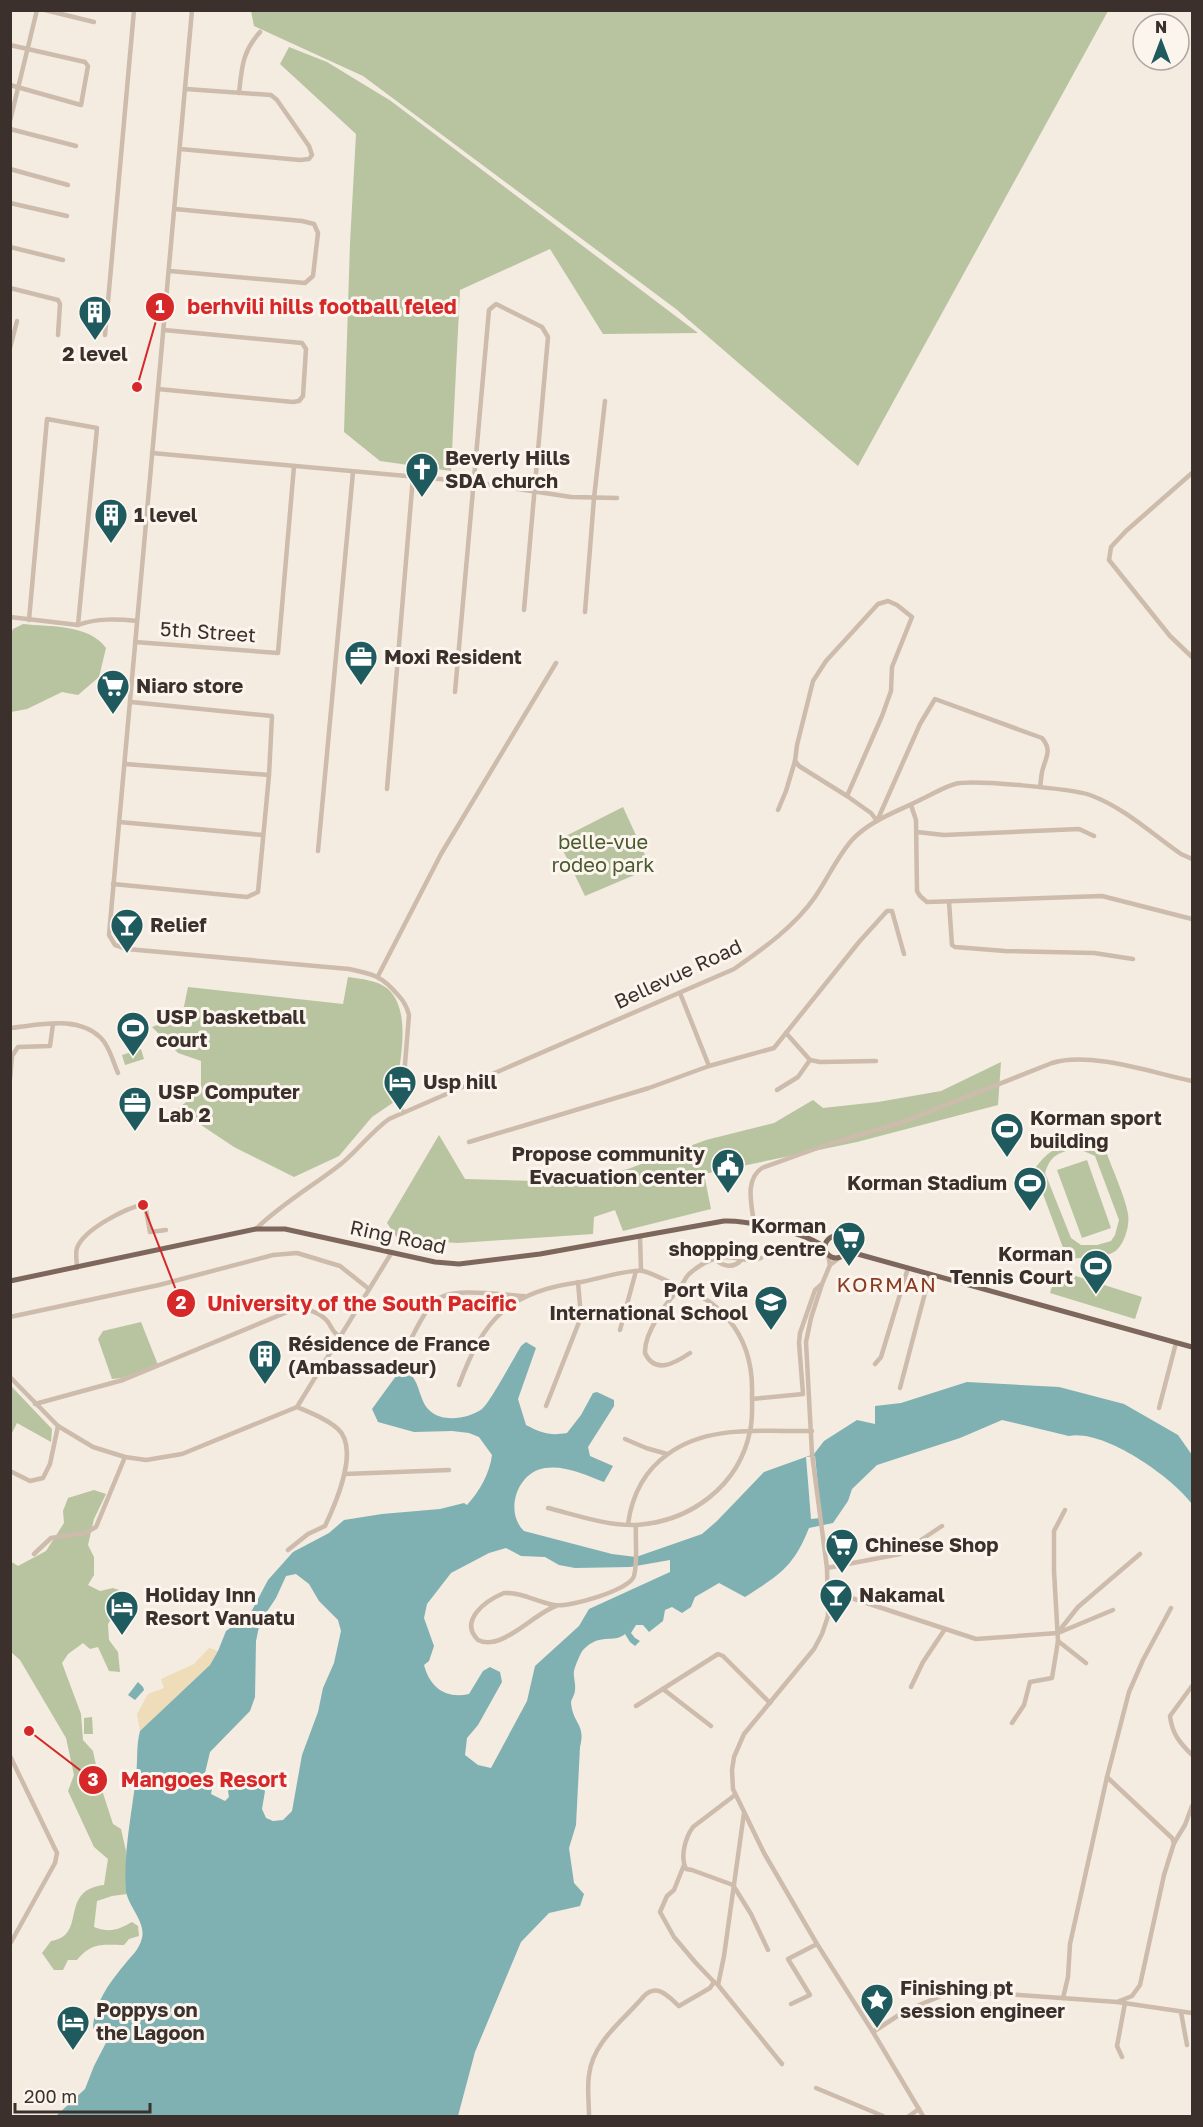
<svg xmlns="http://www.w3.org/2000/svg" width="1203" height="2127" font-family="'Golos Text',sans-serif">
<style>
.green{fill:#b8c4a0;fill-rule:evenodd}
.sand{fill:#efdcb8}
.water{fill:#7fb0b2;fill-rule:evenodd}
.pier{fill:#f4ebe1}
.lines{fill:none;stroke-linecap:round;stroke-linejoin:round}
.minor{stroke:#cdbbac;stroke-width:4.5}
.major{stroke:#7d675c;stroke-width:5}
.labels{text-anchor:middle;stroke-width:6;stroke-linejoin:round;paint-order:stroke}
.poi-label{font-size:20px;font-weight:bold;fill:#3b302b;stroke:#fbf5ee;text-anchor:start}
.street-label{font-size:20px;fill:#3b302b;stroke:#fbf5ee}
.park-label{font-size:20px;fill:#4a5a2e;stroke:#fbf5ee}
.neighbourhood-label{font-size:21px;letter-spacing:1.5px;fill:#8c3b22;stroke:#fbf5ee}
.leader{fill:none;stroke:#d62828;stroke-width:2}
.callout-dot{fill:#d62828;stroke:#fbf5ee;stroke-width:2}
.mark-label{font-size:18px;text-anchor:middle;font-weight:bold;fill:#fff}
.callout-label{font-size:21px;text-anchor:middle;font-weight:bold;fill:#d62828;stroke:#fbf5ee;stroke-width:6;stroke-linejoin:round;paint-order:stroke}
</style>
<rect width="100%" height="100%" fill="#f4ebe1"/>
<!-- green -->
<g class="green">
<polygon points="251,11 251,10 1108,11 858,466 676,309 363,76 254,26"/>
<polygon points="289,47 327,62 391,101 698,333 603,334 550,249 460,290 451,471 380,461 344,432 350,243 356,134 280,64"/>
<path d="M23,624C50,627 89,624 106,648L99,677L78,695L62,692L27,709L11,712V633L13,629Z"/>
<polygon points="623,807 651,868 585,896 558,840"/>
<path d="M348,977C361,979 377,980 388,989C414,1013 398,1070 394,1102L372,1117L339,1156L294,1177L234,1147L177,1109L201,1091V1061L178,1053L152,1027L182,1016L188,987L343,1004Z"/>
<polygon points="141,1049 144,1059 125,1065 122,1055"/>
<polygon points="1001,1062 998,1105 857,1142 704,1174 711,1209 623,1231 615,1210 594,1217 593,1234 458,1243 398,1239 387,1223 439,1135 465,1179 569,1182 628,1169 706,1140 774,1123 813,1100 823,1108 878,1102 941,1091"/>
<path d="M1080,1142L1106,1151C1112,1169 1125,1196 1128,1214C1130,1226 1124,1246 1114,1252C1097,1261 1084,1254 1068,1261L1034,1170C1047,1151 1057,1146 1080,1142ZM1077,1148L1095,1156L1119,1220L1115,1235L1111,1241L1097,1245H1081L1071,1238L1045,1173C1051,1154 1059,1153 1077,1148Z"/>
<polygon points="1087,1160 1111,1228 1082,1238 1057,1170"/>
<polygon points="1057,1270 1142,1297 1135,1319 1050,1293"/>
<polygon points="141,1322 158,1365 122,1378 112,1379 98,1339 103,1331"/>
<polygon points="11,1386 52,1429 51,1442 17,1423 11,1435"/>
<path d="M94,1490L106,1494L94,1519L88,1545L94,1557V1575L88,1585L100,1591L113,1588L122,1591V1604L108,1624L109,1640L118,1652L120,1672L109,1671L98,1647L90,1649L83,1643L68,1654L62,1663L81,1714L83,1740L93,1751L100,1784L113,1824L121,1829L126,1851L127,1894L112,1896L97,1901L94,1927C110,1933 118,1930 132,1922L138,1926L139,1936L129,1939L124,1945C102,1945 92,1942 77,1960H68L63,1970H54L42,1953L51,1941C88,1936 58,1890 104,1885L108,1859L94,1847L68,1791L74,1775L66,1738L20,1660L11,1652L10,1561L18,1566L46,1551L64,1523L63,1511L68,1498Z"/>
<polygon points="92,1717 93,1734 84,1734 84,1718"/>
</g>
<!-- sand -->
<polygon class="sand" points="209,1648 218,1651 210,1665 140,1731 137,1714 148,1694 164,1688 161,1679 194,1664"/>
<!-- water -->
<g class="water">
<path d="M526,1342L536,1348L518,1399L526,1425C541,1433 550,1436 567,1433L581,1415L593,1393L597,1392L614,1400V1406L588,1447L590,1456L613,1466L604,1482C586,1475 565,1465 545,1468C517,1472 504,1512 524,1531L612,1554L636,1557L702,1534L717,1521L764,1472L814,1454L824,1441L857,1420L875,1424V1406L901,1403L967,1382L1059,1387L1124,1404L1178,1435L1192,1455V1504C1172,1477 1104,1429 1069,1436L1002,1420L960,1438L877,1465L852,1489L848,1501L833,1523L809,1528C793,1568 779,1575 745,1597L719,1583L695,1597L691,1607L682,1613L672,1607L665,1610L663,1621L649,1632L643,1625H636L631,1633L635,1638L640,1641L635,1646L630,1642L625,1634C613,1644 600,1632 583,1650C580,1654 575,1666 574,1671C573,1677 576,1684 575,1690C575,1695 571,1699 571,1703C573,1724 586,1724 580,1747L576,1825L569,1848L574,1883L584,1894L580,1906L549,1913L521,1942L475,2052L458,2116H56L85,2089L94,2066L109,2037L98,2028L93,2029C94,2004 109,1983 125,1964C132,1955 139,1950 142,1938C146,1922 128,1906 126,1891C123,1852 132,1814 136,1776C138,1760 136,1746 140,1731L210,1665L218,1651L226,1631L250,1614L268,1580L293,1552L329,1533L344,1520L382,1514L440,1509L464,1503L467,1505C479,1492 490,1473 492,1455L479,1437L469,1433L452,1431L414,1432L378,1422L372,1409L396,1376L409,1373C420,1382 419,1400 429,1410C442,1423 468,1419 482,1409C489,1404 515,1356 521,1346ZM506,1548L521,1556L545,1557L559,1565L575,1568L630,1567L670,1560V1572L589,1609L579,1626L535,1666L527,1701L491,1768L478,1765L465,1755L467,1738L478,1725L502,1682L500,1672L490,1667L483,1671L469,1694C446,1699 430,1688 424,1665L429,1661L434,1646L424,1618L427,1604L451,1573L489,1553ZM296,1574L309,1584L319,1601L338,1620L341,1631L334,1663L323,1688L318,1712L302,1755L292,1811L283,1820L273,1821L266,1818L262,1809L265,1791C257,1782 249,1775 237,1781L228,1791L229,1797L225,1801L211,1794L213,1784L204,1777L210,1752L250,1711L255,1697L256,1641L260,1622L276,1598L286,1576Z"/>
<polygon points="138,1682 143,1687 144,1690 135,1700 128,1695"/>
</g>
<!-- pier -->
<polygon class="pier" points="815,1456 821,1518 811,1519 806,1457"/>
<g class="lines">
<!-- minor -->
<g class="minor">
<polyline points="45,10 94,22"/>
<path d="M192,10L109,935L115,945L127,949L349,969C373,974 382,976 398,995C404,1001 407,1007 409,1015L401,1113"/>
<polyline points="10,45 85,62 88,66 81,105 10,85"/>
<path d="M239,93C242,67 242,52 260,32"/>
<polyline points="10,121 37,10"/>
<polyline points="10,129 76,146"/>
<polyline points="180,149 300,160 309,159 312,155 309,146 277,100 271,95 186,89"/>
<polyline points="10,169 68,185"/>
<polyline points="10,203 67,216"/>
<polyline points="10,247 63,260"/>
<polyline points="170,271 305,283 313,276 318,233 314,224 302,221 175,209"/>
<polyline points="10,288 58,300 60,304 58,335"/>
<polyline points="105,335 134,10"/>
<polyline points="10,348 17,321"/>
<polyline points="158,389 293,402 299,401 303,396 306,349 302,343 164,330"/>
<polyline points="152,453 473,482 571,497 617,498"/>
<polyline points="1192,473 1126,531 1111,547 1109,560 1170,636 1192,657"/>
<polyline points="585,612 594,498 605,401"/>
<polyline points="10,617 78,625 97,428 47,419 29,620"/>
<path d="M78,625C97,618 117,619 137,621"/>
<polyline points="135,642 278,653 294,466"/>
<polyline points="455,692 489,310 496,304 542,327 548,337 524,610"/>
<path d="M795,761L797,745L813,681L826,661L878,604L888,601L897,605L912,617L892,667L891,691L882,716L847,796L871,813L877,821L920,724L935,699L1042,738C1053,751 1045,758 1042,772C1041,777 1041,782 1040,787"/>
<polyline points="125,764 269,775"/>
<polyline points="387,789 413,477"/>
<polyline points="911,805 916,820 917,891 920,896 927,902 1102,896 1192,919"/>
<polyline points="778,810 786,791 795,761 799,766 847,796"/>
<polyline points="119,822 263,835"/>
<polyline points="917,832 944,835 1079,829 1094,836"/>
<polyline points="318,851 353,472"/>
<polyline points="113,884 247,897 258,892 269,775 272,716 131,702"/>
<polyline points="949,902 952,945 955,947 1005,951 1094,953 1133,959"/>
<polyline points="378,976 441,854 556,663"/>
<polyline points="680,993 709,1066"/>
<path d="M10,1028C40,1025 78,1015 101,1038C110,1047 113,1062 118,1073"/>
<polyline points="810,1060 820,1062 876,1061"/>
<polyline points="10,1079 12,1056 18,1047 50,1046 53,1024"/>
<polyline points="777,1090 798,1077 810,1060 786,1033"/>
<polyline points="469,1142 649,1088 709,1066 774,1048 859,942 887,911 892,911 904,954"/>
<path d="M754,1224C752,1205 744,1180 762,1168L826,1145L903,1122L1052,1063C1090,1051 1153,1073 1192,1081"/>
<path d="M256,1229C281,1204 313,1186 341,1164C358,1150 371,1132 389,1119L734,969C763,949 795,926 815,897C828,878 837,857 852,840C870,820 899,811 922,799C933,794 944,787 955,784C972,779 1073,789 1090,795C1125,808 1152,834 1181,854L1192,859"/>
<polyline points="640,1236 641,1270"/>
<polyline points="828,1255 830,1265"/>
<polyline points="839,1258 830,1265 822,1284 811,1318 806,1342 812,1454 827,1568 828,1616 822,1634 814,1649 744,1734 734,1757 732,1770 733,1789 764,1853 817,1944 873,2032 923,2116"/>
<path d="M715,1259C723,1267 734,1269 742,1259"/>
<path d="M77,1268C77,1262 75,1254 77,1248C84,1229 126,1208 145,1204L150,1232L166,1230"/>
<polyline points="10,1317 159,1285 273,1255 297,1253 340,1266 369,1289"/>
<polyline points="620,1330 636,1271"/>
<path d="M410,1341C417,1328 424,1311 435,1301C451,1286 502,1295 524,1296"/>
<path d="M690,1353C675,1363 655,1375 645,1353C644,1333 666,1303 679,1289C683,1284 685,1278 689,1274C698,1266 706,1261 717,1258C736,1253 745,1265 761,1258"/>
<polyline points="875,1364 881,1357 908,1268"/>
<polyline points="10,1377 58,1426 93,1447 125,1457 146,1460 182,1454 297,1407 392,1252"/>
<path d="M459,1385C483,1319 509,1291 581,1282C594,1280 633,1268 643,1271C655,1274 668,1282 680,1287C701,1296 713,1301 728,1319C746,1340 753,1367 752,1395C752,1407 753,1419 750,1431C739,1486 691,1521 637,1525C607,1526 576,1515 548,1508"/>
<polyline points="900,1388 930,1274"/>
<polyline points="752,1399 803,1394 799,1343 800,1333 815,1290 822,1284"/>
<path d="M35,1404L123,1380L297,1308C309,1309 320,1312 328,1322C332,1328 333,1333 340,1337"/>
<polyline points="546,1406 581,1317 578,1282"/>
<polyline points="1159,1408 1176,1343"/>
<polyline points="625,1439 646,1448 667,1454"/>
<polyline points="10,1471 30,1481 43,1478 50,1464 58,1426"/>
<polyline points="345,1474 449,1470"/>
<path d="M628,1524C632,1495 644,1471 668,1454C709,1424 763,1432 812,1431"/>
<path d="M288,1550L308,1534L325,1526C335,1505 360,1449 338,1429C327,1419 311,1413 297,1407"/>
<polyline points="34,1554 51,1538 85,1533 96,1527 125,1457"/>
<polyline points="827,1568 900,1554 942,1526"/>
<polyline points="827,1590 976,1639 1058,1633 1113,1610"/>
<path d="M556,1606C533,1614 501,1652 478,1640C458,1620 487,1600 504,1593C522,1592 537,1602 554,1605C568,1608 630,1590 634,1576C638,1562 635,1539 636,1525"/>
<polyline points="1059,1631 1078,1607 1140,1554"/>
<polyline points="1058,1641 1086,1663"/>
<path d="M1192,1686L1170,1716C1172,1734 1180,1743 1192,1755"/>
<polyline points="911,1687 923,1662 945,1629"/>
<polyline points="663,1689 711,1726"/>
<polyline points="636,1706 718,1654 723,1656 770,1703"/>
<polyline points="1012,1723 1024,1705 1030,1682 1052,1678 1058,1641 1054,1571 1054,1531 1065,1510"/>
<polyline points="10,1756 57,1853 55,1863 10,1944"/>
<polyline points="1107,1777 1172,1838 1174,1843 1164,1875 1140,1985 1132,1996 1117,2002"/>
<path d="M735,1795L693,1827C685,1838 680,1857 686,1869L692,1870L733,1885L751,1914L768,1950"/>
<polyline points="744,1813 724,1956 718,1985 782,2064"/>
<polyline points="1174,1843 1185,1825 1192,1806"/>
<polyline points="684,1865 674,1890 667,1896 660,1912 674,1937 695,1962 715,1983"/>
<polyline points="1063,1998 1068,1977 1070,1944 1107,1777 1129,1692 1143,1660 1171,1608"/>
<polyline points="791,2004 810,1995 788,1959 817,1944"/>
<polyline points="1181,2012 1187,2045"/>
<polyline points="873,2032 905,2011 948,1993 1006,1994 1117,2002 1192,2013"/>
<polyline points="1122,2057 1117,2046 1125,2003"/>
<polyline points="816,2088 883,2116"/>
<path d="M589,2116C589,2103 587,2088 589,2075C593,2041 624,2020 644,1996C657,1983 668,1996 679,2006L710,1988L714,1982"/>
<polyline points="909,2116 919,2109"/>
</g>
<!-- major -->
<g class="major">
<circle cx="836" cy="1247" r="11"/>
<polyline points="842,1256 854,1253 1192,1347"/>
<path d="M10,1281L256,1229H285L435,1262L459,1264L540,1254L724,1221C746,1220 809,1233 825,1248"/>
</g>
</g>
<!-- icons -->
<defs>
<symbol id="building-pin" viewBox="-11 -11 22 30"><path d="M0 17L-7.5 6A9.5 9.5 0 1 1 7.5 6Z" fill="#1f5a5e" stroke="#fbf5ee"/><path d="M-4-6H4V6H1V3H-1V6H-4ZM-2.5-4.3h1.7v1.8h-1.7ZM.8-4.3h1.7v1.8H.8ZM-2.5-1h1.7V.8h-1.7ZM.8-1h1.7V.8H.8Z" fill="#fff"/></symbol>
<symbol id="church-pin" viewBox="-11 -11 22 30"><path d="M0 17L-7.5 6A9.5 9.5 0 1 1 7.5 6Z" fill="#1f5a5e" stroke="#fbf5ee"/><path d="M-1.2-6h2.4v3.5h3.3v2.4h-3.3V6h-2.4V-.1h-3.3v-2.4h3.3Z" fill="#fff"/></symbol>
<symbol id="office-pin" viewBox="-11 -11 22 30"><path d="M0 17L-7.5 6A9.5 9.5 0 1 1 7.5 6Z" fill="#1f5a5e" stroke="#fbf5ee"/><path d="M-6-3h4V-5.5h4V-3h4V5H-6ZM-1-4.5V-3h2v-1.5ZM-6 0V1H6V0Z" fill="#fff"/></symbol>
<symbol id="supermarket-pin" viewBox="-11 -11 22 30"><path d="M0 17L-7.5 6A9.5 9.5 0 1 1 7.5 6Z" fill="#1f5a5e" stroke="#fbf5ee"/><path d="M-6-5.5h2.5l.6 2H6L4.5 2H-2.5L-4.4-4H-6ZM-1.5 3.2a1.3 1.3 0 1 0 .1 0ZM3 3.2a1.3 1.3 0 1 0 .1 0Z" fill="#fff"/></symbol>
<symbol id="bar-pin" viewBox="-11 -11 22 30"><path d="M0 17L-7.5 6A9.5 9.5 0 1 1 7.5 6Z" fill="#1f5a5e" stroke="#fbf5ee"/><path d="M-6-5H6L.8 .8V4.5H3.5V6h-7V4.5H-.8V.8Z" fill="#fff"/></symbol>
<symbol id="stadium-pin" viewBox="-11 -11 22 30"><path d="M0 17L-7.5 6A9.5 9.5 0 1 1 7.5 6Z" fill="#1f5a5e" stroke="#fbf5ee"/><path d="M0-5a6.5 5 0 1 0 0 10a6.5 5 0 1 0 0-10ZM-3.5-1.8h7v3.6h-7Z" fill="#fff"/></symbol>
<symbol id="hotel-pin" viewBox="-11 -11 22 30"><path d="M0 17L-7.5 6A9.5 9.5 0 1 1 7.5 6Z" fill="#1f5a5e" stroke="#fbf5ee"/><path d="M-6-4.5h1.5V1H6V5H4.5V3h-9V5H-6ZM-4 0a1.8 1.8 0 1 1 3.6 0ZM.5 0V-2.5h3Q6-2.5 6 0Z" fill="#fff"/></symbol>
<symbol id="civic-pin" viewBox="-11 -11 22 30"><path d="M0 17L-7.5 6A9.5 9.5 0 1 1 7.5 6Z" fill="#1f5a5e" stroke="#fbf5ee"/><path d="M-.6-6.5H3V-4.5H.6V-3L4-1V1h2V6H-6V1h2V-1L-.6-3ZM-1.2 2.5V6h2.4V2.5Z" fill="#fff"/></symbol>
<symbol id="school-pin" viewBox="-11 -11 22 30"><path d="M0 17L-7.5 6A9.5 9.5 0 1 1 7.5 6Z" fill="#1f5a5e" stroke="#fbf5ee"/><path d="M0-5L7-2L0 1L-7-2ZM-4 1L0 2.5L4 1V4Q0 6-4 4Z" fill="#fff"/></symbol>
<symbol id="sight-pin" viewBox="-11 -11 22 30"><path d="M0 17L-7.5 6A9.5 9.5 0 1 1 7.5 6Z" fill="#1f5a5e" stroke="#fbf5ee"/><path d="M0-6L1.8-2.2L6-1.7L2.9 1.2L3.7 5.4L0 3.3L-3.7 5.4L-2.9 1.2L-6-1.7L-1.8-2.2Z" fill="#fff"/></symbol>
</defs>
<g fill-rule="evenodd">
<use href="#building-pin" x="76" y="293" width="38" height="52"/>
<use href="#church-pin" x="403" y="450" width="38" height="52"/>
<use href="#building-pin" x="92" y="496" width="38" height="52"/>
<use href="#office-pin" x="342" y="638" width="38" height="52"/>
<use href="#supermarket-pin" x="94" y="667" width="38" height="52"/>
<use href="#bar-pin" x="108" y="906" width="38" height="52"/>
<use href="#stadium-pin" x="114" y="1009" width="38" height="52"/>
<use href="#hotel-pin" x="381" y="1063" width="38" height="52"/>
<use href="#office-pin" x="116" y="1084" width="38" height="52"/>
<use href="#stadium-pin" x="988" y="1110" width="38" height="52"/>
<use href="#civic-pin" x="709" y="1146" width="38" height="52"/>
<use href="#stadium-pin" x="1011" y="1164" width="38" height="52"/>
<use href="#supermarket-pin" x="830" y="1219" width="38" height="52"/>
<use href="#stadium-pin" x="1077" y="1247" width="38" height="52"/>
<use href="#school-pin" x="752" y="1283" width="38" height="52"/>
<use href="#building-pin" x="246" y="1337" width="38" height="52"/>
<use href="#supermarket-pin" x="823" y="1526" width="38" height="52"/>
<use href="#bar-pin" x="817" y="1576" width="38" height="52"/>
<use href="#hotel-pin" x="103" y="1588" width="38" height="52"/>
<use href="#sight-pin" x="858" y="1981" width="38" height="52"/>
<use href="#hotel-pin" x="54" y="2003" width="38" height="52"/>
</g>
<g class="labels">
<!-- poi labels -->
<g class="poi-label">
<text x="95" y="361" text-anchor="middle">2 level</text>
<text x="445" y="465">Beverly Hills<tspan x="445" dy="23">SDA church</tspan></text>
<text x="134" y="522">1 level</text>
<text x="384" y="664">Moxi Resident</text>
<text x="136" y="693">Niaro store</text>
<text x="150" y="932">Relief</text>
<text x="156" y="1024">USP basketball<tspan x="156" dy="23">court</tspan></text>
<text x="423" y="1089">Usp hill</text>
<text x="158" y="1099">USP Computer<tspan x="158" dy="23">Lab 2</tspan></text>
<text x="1030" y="1125">Korman sport<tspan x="1030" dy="23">building</tspan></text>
<text x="705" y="1161" text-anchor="end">Propose community<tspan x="705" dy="23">Evacuation center</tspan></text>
<text x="1007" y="1190" text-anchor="end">Korman Stadium</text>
<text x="826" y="1233" text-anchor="end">Korman<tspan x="826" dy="23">shopping centre</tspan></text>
<text x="1073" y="1261" text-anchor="end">Korman<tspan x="1073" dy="23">Tennis Court</tspan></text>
<text x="748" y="1297" text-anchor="end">Port Vila<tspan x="748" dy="23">International School</tspan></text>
<text x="288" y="1351">Résidence de France<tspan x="288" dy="23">(Ambassadeur)</tspan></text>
<text x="865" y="1552">Chinese Shop</text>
<text x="145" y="1602">Holiday Inn<tspan x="145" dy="23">Resort Vanuatu</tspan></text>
<text x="859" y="1602">Nakamal</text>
<text x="900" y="1995">Finishing pt<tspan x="900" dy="23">session engineer</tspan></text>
<text x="96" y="2017">Poppys on<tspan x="96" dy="23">the Lagoon</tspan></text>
</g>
<!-- street labels -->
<g class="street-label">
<text transform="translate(208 632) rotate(4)" y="7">5th Street</text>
<text transform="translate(678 974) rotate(-25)" y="7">Bellevue Road</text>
<text transform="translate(398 1237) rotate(12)" y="7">Ring Road</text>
</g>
<!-- park labels -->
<g class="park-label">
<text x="603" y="849">belle-vue<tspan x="603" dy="23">rodeo park</tspan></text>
</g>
<!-- neighbourhood labels -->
<g class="neighbourhood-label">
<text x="887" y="1292">KORMAN</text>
</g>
</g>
<!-- callouts -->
<path class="leader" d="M137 387L160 307M143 1205L181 1303M29 1731L93 1780"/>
<g class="callout-dot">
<circle cx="137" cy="387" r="6"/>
<circle cx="143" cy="1205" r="6"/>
<circle cx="29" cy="1731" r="6"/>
<circle cx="160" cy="307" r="15"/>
<circle cx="181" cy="1303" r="15"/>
<circle cx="93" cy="1780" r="15"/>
</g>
<g class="mark-label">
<text x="160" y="313">1</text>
<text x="181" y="1309">2</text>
<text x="93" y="1786">3</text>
</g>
<g class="callout-label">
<text x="322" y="314">berhvili hills football feled</text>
<text x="362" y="1311">University of the South Pacific</text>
<text x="204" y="1787">Mangoes Resort</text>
</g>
<!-- border -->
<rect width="1203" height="2127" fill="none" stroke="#3b302b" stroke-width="24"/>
<!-- north arrow -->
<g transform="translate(1161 42)"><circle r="28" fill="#fbf5ee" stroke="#aea6a0" stroke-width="1.5"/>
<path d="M0-4.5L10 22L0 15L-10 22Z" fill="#1f5a5e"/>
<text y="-9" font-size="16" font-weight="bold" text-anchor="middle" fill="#3b302b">N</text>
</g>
<!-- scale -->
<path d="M15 2103v9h135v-9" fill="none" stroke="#3b302b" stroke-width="3"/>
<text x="24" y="2103" font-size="18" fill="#3b302b" stroke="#fbf5ee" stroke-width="4.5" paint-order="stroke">200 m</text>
</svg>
